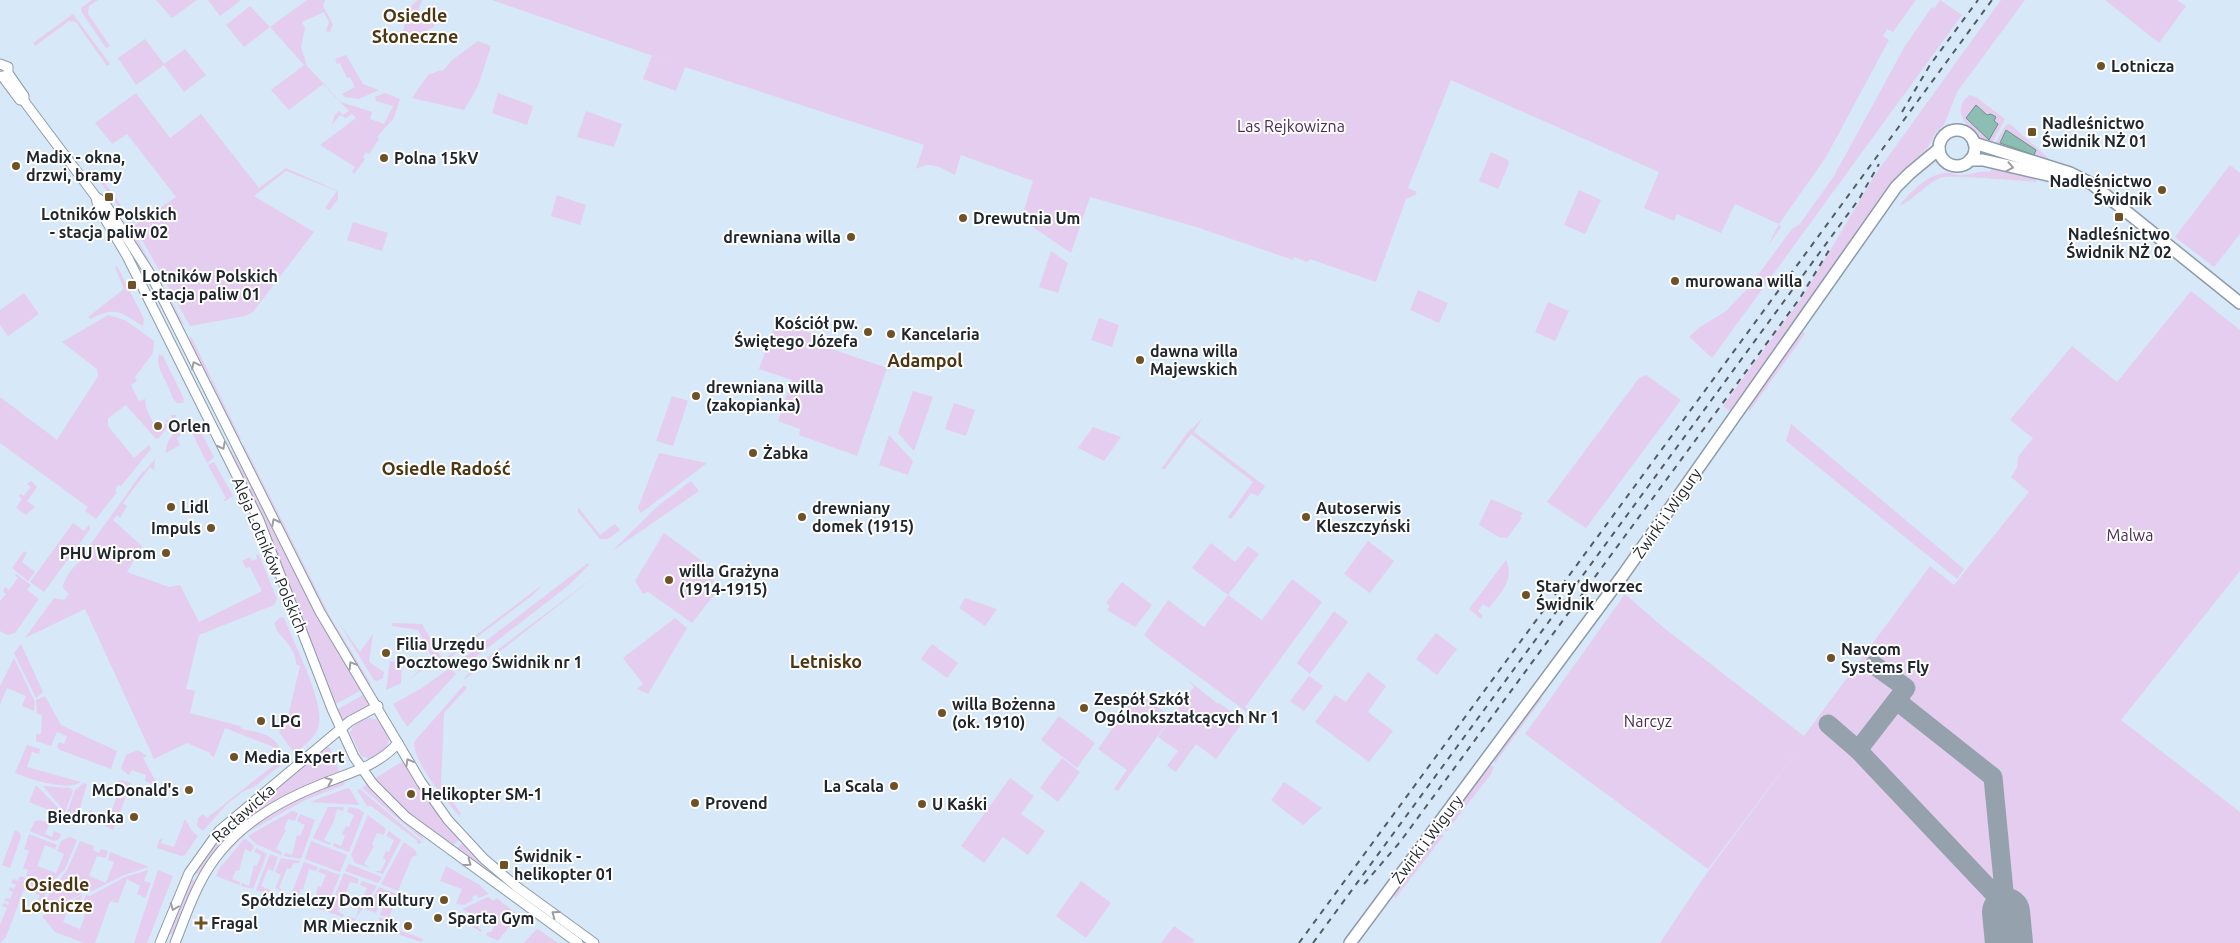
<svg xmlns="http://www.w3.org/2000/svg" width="2240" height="943" font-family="Ubuntu,sans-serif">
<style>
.green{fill:#e5cdf0}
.water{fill:#8dbeb3;stroke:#6d918b}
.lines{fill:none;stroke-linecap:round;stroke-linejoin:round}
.taxiway{stroke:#95a2ae;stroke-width:19}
.runway{stroke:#95a2ae;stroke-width:48}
.minor-casing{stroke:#8c9baa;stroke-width:11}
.major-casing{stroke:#8c9baa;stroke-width:14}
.minor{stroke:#fff;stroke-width:9}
.major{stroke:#fff;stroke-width:11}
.rail{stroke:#535c65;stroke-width:2;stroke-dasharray:6 6;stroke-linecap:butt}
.oneway{stroke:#9b9ea0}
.poi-dot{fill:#6e5225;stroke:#fff;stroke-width:2}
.labels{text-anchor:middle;stroke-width:4;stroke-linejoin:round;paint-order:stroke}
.poi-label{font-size:16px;font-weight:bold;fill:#21272d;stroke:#fff;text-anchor:start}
.park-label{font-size:16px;fill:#4a2a57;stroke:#fff}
.street-label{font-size:16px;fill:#21272d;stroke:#fff}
.neighbourhood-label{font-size:18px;font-weight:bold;fill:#4d3712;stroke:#fff}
</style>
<rect width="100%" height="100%" fill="#d7e8f8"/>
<!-- green -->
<g class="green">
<polygon points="92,0 98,0 89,6 88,14 110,46 106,48 81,11 81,8"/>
<polygon points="156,0 197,0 172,18"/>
<polygon points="208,0 241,0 220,16"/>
<polygon points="307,0 325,0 323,6 333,24 330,32 326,31 329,22 324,12 302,22 305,28 301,47 307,66 341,102 372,112 370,119 384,124 393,106 376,101 375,97 385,93 400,99 394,118 377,137 379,139 369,154 366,152 363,157 365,159 354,174 352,172 355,167 320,145 356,118 352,114 346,118 340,115 332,125 334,116 339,111 343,115 349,111 323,84 289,110 271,90 304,65 270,27 244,47 226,25 250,6 270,27"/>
<path d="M418,0H422L416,16L425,19L435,14L434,27L407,40L402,39C405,25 405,9 418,0Z"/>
<path d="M492,0H1916L1893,32L1887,29L1883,36L1889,40L1826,157L1779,224L1781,227L1768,245L1779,224L1735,204L1721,233L1677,214L1674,221L1644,208L1659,172L1451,80L1408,188L1417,192L1415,195L1406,199L1376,282L1310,259L1307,262L1294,257L1293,260L1193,226L1090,197L1071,253L1021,219L1033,181L961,155L955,175C941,168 931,160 916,169L924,145L685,67L676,91L643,79L652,56L673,63Z"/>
<polygon points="1940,0 1962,15 1712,358 1689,337 1700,327 1726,311 1750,286 1792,229 1800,224 1834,176 1905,46 1932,7 1934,9"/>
<polygon points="2001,0 2025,0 1957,92 1944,125 1936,132 1927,149 1899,174 1733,413 1723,406 1803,296 1875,175"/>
<polygon points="2105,0 2177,0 2186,6 2159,43"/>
<polygon points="73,14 110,64 107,66 76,22 69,21 35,46 33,43"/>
<polygon points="145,39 164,64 185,49 206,75 184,92 164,65 136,85 118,58"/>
<polygon points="478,41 491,46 478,86 464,110 412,98 428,75 441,70 443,71 451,61"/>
<polygon points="346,55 363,84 379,90 359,99 345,97 342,94 355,87 350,77 347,78 340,63 337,64 335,59"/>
<polygon points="136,93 170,138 201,114 259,188 286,168 338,191 338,199 330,210 325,208 337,191 286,171 254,196 314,232 253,312 245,316 190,326 145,245 113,199 114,197 111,193 109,194 99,181 102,179 135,225 176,197 127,134 112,144 95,123"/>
<polygon points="498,93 533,106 527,125 492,113"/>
<path d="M1970,95L1976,97L2005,119L1991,145C1975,137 1946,111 1970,95Z"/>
<polygon points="586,111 622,124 614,147 577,137"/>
<polygon points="2010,124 2056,165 1998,146 1996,142 2006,125"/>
<polygon points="1491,152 1508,160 1509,164 1498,189 1479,181"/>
<polygon points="2230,165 2240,173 2240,234 2214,267 2175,237"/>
<path d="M1992,168L2036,175V182C2020,181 1950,174 1940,178C1928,182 1908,205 1900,205C1909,193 1927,175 1944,173C1950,172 1957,176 1963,175C1974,174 1980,170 1990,172Z"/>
<polygon points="1579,190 1601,200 1585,234 1564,225"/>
<polygon points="557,195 586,205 580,225 551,216"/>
<polygon points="353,222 388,233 382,251 347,240"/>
<polygon points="132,229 185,326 179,321 146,258 129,230"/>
<polygon points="1051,251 1068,263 1058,293 1039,287"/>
<path d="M117,266L144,319L143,326C122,313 115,305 91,319L88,317L124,289L115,267Z"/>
<polygon points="1418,290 1448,303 1439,323 1410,310"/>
<polygon points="2191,291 2240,330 2240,571 2121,720 2240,812 2240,943 1660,943 1709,870 1802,744 1708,869 1525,734 1625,594 1664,628 1804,736 1930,566 1954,585 2029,492 2011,477 2017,468 2018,457 2033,438 2010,420 2072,346 2117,382"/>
<polygon points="24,293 39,314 8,336 0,325 0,310"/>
<polygon points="1548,302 1569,311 1555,341 1535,332"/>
<polygon points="108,315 125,320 154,341 153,353 135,377 137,381 131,385 139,401 145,399 146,408 157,430 167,423 165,418 167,420 172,418 171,415 177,415 159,438 156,439 126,405 108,418 108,426 134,458 149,445 151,449 121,486 118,485 115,490 117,492 96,519 85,511 88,507 0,443 0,397 57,440 98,376 97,369 62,342"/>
<polygon points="1099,318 1119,325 1112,347 1091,340"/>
<polygon points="776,322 832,340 829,348 887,368 857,456 799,435 800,429 778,421 792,380 759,369"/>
<polygon points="1802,331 1805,334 1749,412 1749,405"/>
<polygon points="191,336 241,439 240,440 238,441 210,384 211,380 203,370 189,342"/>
<path d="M159,354L161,356L162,354L184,399L183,403H177L172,397C170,384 154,368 159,354Z"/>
<polygon points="1646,375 1681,400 1586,528 1547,502 1639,378"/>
<polygon points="913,391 933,397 914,451 898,433"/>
<polygon points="672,396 688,401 673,446 656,441"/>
<polygon points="954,403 975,410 966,436 945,429"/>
<polygon points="1203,417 1194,432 1265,486 1258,496 1251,493 1231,519 1228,517 1253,482 1191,434 1165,469 1161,469 1191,428 1192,429"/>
<path d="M190,420L196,423L214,457L207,463L191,431L180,434L181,436L177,438L180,445L166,453C164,443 180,421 190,420Z"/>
<polygon points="1791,424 1964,569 1957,579 1786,441"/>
<polygon points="1093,427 1121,437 1104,461 1078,448"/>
<polygon points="889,435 913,461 908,475 879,465"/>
<polygon points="241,445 244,445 331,618 371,684 369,685 329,620"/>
<polygon points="231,450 250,483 318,617 363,689 334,705 229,451"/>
<polygon points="659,453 707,463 641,513 638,508"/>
<path d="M155,459L154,470L150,467L123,503L127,506L120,518L117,515L113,520L142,546L127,572L169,587L180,585L199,622L262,591L250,567L246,568L242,561L250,557L252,561L257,559L256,554L259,555L277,599L274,605L199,635L186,689L195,691L190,713L240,726L242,729C256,732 271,733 279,746L276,748L225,728L214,757L210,755V753L187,743L154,759L85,609L25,638L54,598L64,600L69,594L63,588C63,580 75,563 83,560L88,548L143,471L144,472Z"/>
<polygon points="214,462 233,496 225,501 223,500 226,498 208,465"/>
<polygon points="31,481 37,487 27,501 35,507 26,515 16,508 22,499 19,496 20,494 24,496 31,487 27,484"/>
<polygon points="691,481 699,491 612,551 659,505"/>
<polygon points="1491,499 1523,513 1520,517 1522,518 1507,538 1499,537 1479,525"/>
<polygon points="578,507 600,535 615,524 620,530 608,539 600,539 578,512"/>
<polygon points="73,523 84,531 89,525 90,529 44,592 30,582"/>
<polygon points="664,533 709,566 704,573 714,580 708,590 714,595 692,623 648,592 643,594 635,581"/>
<polygon points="1368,541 1394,561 1370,593 1344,574"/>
<polygon points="1211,543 1235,562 1248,546 1259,554 1228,595 1262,620 1292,579 1322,602 1245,707 1252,713 1251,715 1153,643 1144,635 1168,600 1204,627 1228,595 1192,568"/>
<polygon points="24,551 27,553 22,562 35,572 28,581 12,568"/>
<path d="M1506,560C1515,580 1501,592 1489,608L1483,604L1478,611L1483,616L1481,619L1469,609Z"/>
<polygon points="588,563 589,565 569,585 458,671 453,666"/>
<polygon points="16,574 31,585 27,590 39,599 15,633 7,635 0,631 0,601 6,594 3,591 5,587 9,590 18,578 15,575"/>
<polygon points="597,575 465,679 464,678 475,667"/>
<polygon points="1122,582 1152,605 1135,627 1107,610 1110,606 1106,603"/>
<polygon points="542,585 533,595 448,659 447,657"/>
<polygon points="965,598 997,609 985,626 959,608"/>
<polygon points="1334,611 1348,622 1310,674 1297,663"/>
<path d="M281,617L284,618C294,643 324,701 319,725C317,736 303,748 294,753L279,732L280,729H285L300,666L296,664C296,644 273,634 275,622Z"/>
<polygon points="675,618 687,628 648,694 637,689 643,684 623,658"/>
<polygon points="339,623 360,652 373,634 369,662 384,672 383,678 377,681 374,680"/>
<polygon points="392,623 422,624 441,657 409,679 433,659 418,630 392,626"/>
<polygon points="1436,633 1457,649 1437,675 1416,659"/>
<polygon points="21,644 43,692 36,698 14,653"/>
<polygon points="932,644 958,663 947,678 921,659"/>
<polygon points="14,658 35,702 34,711 22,706 26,696 7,688 0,704 0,686"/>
<polygon points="390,661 402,663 401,683 386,690"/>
<polygon points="450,668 456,674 407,727 393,704 422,688"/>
<polygon points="1368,672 1386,686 1368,712 1393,731 1369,762 1315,722 1335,695 1346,702"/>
<polygon points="1309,676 1323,686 1304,711 1290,701"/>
<polygon points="1188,680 1218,704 1219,703 1233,713 1232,714 1243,722 1216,759 1196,744 1176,772 1167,766 1178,751 1158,737 1194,687"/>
<path d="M464,685L467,688L444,713L441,784L461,814L459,816C445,799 414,764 414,742Z"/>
<polygon points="1138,693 1167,714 1166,716 1170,719 1118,791 1114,789 1127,770 1098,749"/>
<polygon points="365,694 369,706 341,721 336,710"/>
<polygon points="45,696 61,725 117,751 111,769 60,750 57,747 59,742 64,744 67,736 57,732 51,746 36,741 36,734 41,734 42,715 37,714 36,700"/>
<polygon points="1537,698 1542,699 1495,763 1494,755"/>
<polygon points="1059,716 1095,743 1077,768 1041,740"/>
<path d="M364,718C378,716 384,726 389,738L387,750L372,760L361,756L350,733L354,725Z"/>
<path d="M27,745L40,749L39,754L32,752L27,767L81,782C68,792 30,779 15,773Z"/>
<path d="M327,747L330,748L340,773C301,788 263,803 232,833C222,842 206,873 194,875L215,842L226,831Z"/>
<polygon points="138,750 147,756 143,758 159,787 145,781 146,775 132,770 129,775 121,769 126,755"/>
<polygon points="280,754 284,755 287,760 254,787 242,792 226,805 203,831 197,826 198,818 203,814 207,818 275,764 272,760"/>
<polygon points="1062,758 1080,772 1058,802 1040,788"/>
<polygon points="403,761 424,795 460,839 452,846 404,810 374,779"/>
<polygon points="1489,765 1494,767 1491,774 1446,832 1443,826"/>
<polygon points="1010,778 1034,796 1021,814 1045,831 1028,855 1003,837 984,863 961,846"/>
<polygon points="121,780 131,783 113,830 101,824 107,825 120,787 114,784"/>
<path d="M343,780L345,783L344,785L305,800L248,832L216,864C251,817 291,802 343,780Z"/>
<polygon points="1284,782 1322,808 1303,825 1271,800"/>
<polygon points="84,783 87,784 78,815 87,818 90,810 96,813 92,822 67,813 75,790"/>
<polygon points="367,784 406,822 422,835 423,840 362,788"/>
<polygon points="36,785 64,814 64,816 29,802"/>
<polygon points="43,786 70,788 73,791 65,812"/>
<polygon points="347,788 350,789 359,805 310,802"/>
<polygon points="360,789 422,842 421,843 417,844 417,840 371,806 367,806 357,790"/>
<polygon points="328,807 344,807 343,811 337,809 334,821 324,840 331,843 330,845 313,838"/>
<polygon points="349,807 359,809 364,813 349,852 333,846 334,843 341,846 345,836 342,834 346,826 349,827 354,815 347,812"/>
<polygon points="292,811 298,813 295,821 288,819 284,829 286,830 276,849 282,852 281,855 256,844 248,836"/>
<polygon points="300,814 315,820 301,859 284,856 285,853 292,855 297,835 300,836 305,825 297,821"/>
<polygon points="368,815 386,829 384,835 377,833 372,844 374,846 364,864 370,868 355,863 351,855"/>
<polygon points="185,819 192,831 198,836 185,855 181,856 157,848 159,840 163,838 161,843 174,847"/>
<polygon points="40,820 50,823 45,834 52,837 54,831 61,834 59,839 54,841 30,831 35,821"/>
<polygon points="15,830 20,833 21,837 10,868 2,865"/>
<polygon points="389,831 401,840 383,874 374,871 381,871 386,860 383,858 386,851 389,852 394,840 386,836"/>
<polygon points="29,834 57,845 55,849 45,845 37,866 56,873 64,854 57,851 61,841 69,837 77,840 65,869 49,885 26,876 28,870 23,868 29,851 24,849"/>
<polygon points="1437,834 1444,835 1395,899 1393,894"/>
<polygon points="245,838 254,846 251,852 245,849 239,871 236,870 232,879 240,882 239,885 216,876 219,869"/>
<polygon points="80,841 94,846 93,850 99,853 101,849 108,851 106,858 97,856 89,876 106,883 114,862 108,860 110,852 149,867 124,875 88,893 58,882 67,870"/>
<polygon points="311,841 347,855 340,872 305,859"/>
<polygon points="404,842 415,850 417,855 412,857 398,891 381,884"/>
<polygon points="462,843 477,858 551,916 549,918 456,850"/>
<polygon points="256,848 267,854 253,889 241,886 242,883 249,886 254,865 257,866 261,855 254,852"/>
<polygon points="270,854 278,857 273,871 268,869 261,886 273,892 271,895 256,890"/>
<polygon points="281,858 300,861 299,863 293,863 291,869 287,868 279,888 282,890 281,894 286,896 285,899 278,896 281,891 275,888 281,875 275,872"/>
<polygon points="304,862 318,867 316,871 309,869 303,890 301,889 297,899 304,902 303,904 289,899"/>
<polygon points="349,864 382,877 378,883 345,871"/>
<polygon points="446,866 478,884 489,894 478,898 477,895 472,897 473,900 464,905 456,904 462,889 440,881"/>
<polygon points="320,868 340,875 325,911 306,905 307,904 314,906 318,886 321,887 326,875 318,872"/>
<polygon points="148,870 144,881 151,883 145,898 137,894 140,886 127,879 118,903 110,901 95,943 84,943 55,932 42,916 82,895 79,903 72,900 63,922 80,929 88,907 82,904 86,895 90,896 125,877"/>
<polygon points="158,870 173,876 147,943 134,943"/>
<polygon points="344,873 359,879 357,884 350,882 346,892 348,893 338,912 344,915 343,917 328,912"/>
<polygon points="20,876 48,887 42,905 37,903 40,895 24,889 6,937 0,943 0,925 7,908 2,906 4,903 8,905 9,902 4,901 6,898 10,899 13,892 9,890 10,887 14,889 16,885 11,883 13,879 18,881"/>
<polygon points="191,879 196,881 175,934 169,935"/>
<polygon points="362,881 377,886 354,921 347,918 348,916 355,919 359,909 356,908 359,899 362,900 367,888 360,885"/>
<polygon points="1081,881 1111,903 1086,938 1056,916"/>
<polygon points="56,884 82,894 42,913 51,888"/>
<polygon points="379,887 397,894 389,918 380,915 384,904 380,902 376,913 366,909"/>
<polygon points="488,897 494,901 497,898 518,915 498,941 486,935 488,932 491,932 494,927 493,923 483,918 478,928 482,930 481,932 459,918 460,917 469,920 471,914 462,909"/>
<polygon points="379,917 388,920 386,925 423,939 421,942 379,928"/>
<polygon points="1174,926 1194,940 1192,943 1161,943"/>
<polygon points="537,929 539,930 558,943 524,943"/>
</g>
<!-- water -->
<g class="water">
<polygon points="1976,105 1987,115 1991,114 1996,117 1994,121 1998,124 1989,140 1966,118"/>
<polygon points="2006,130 2036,150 2034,155 2000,143"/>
</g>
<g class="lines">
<!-- taxiway -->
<g class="taxiway">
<polyline points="1897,701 1993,777 2006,912"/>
<polyline points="1828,724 1858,750 1906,688 1874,665"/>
<polyline points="1858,750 1998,898 2005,911"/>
</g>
<!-- runway -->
<polyline class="runway" points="2006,912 2009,943"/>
<defs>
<g id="minor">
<polyline points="0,64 8,67 8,73 24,96 24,101"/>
<polyline points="2,76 20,100 24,101 96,197 104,202 152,277 320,612 421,782 448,820 484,859 517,887 594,943"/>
<polyline points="96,197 98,207 127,256 259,520 332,709 354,757 373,784 406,817 578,943"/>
<polyline points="160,943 189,873 219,831 350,721 378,706"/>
<path d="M175,943C183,923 190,902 200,883C225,833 271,804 322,784C349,773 378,766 398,743"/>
</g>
<g id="major">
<circle cx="1957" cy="148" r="18"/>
<polyline points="1974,143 2070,173 2092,184 2240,303"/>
<polyline points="1970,160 1983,160 2061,178"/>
<polyline points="1350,943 1623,575 1896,187 1910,173 1939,149"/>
</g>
</defs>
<!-- minor casing -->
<use href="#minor" class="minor-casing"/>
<!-- major casing -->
<use href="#major" class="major-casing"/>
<!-- minor -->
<use href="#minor" class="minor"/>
<!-- major -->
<use href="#major" class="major"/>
<!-- rail -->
<g class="rail">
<polyline points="1902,112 1930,65 1978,0"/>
<polyline points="1364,884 1400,842 1800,298 1831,247"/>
<polyline points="1299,943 1992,0"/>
<polyline points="1313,943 1859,199 1879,164"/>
</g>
</g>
<!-- one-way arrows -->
<defs><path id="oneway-chevron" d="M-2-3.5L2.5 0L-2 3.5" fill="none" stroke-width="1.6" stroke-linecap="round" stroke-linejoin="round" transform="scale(1.25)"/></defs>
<g class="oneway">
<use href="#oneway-chevron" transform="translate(2010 167) rotate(11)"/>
<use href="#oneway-chevron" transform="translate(195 365) rotate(-116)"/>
<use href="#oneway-chevron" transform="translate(222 446) rotate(63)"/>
<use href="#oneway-chevron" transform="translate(275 522) rotate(-117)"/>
<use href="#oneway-chevron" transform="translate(352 665) rotate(-122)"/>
<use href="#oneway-chevron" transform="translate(409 762) rotate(-119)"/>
<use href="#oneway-chevron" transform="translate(329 781) rotate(-22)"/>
<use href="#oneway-chevron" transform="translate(468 863) rotate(36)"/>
<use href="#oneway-chevron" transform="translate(174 907) rotate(111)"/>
<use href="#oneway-chevron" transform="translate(555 914) rotate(-144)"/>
</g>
<!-- markers -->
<g class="poi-dot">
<circle cx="2101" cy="66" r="5"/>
<rect x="2027" y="127" width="10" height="10" rx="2.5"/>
<circle cx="384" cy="158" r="5"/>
<circle cx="16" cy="166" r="5"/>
<circle cx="2162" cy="190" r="5"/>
<rect x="104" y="192" width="10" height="10" rx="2.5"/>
<rect x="2114" y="212" width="10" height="10" rx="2.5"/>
<circle cx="963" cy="218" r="5"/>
<circle cx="851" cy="237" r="5"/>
<circle cx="1675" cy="281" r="5"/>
<rect x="127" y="280" width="10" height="10" rx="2.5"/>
<circle cx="868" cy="332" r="5"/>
<circle cx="891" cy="334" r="5"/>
<circle cx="1140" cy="360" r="5"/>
<circle cx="696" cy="396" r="5"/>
<circle cx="158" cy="426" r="5"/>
<circle cx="753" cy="453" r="5"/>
<circle cx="171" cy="507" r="5"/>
<circle cx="802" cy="517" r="5"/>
<circle cx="1306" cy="517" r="5"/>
<circle cx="211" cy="528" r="5"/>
<circle cx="166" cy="553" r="5"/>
<circle cx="669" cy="580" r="5"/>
<circle cx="1526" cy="595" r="5"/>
<circle cx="386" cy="653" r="5"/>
<circle cx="1831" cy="658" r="5"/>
<circle cx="1084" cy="708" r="5"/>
<circle cx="942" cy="713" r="5"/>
<circle cx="261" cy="721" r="5"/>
<circle cx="234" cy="757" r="5"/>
<circle cx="894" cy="786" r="5"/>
<circle cx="189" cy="790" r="5"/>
<circle cx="411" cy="794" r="5"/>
<circle cx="695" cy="803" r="5"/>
<circle cx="922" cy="804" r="5"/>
<circle cx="134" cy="817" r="5"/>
<rect x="499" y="860" width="10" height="10" rx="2.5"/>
<circle cx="444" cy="900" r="5"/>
<circle cx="438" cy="918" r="5"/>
<path d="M198.5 915.5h5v5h5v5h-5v5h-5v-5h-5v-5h5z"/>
<circle cx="408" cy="926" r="5"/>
</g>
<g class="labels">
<!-- poi labels -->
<g class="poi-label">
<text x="2111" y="72">Lotnicza</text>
<text x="2042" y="129">Nadleśnictwo<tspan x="2042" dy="18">Świdnik NŻ 01</tspan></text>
<text x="26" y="163">Madix - okna,<tspan x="26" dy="18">drzwi, bramy</tspan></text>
<text x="394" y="164">Polna 15kV</text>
<text x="2152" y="187" text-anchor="end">Nadleśnictwo<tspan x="2152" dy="18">Świdnik</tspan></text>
<text x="109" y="220" text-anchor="middle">Lotników Polskich<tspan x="109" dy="18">- stacja paliw 02</tspan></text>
<text x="973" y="224">Drewutnia Um</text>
<text x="2119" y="240" text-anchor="middle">Nadleśnictwo<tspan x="2119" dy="18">Świdnik NŻ 02</tspan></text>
<text x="841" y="243" text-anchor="end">drewniana willa</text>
<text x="142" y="282">Lotników Polskich<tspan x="142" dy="18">- stacja paliw 01</tspan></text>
<text x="1685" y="287">murowana willa</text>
<text x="858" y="329" text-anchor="end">Kościół pw.<tspan x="858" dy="18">Świętego Józefa</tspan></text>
<text x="901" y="340">Kancelaria</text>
<text x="1150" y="357">dawna willa<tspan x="1150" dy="18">Majewskich</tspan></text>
<text x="706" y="393">drewniana willa<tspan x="706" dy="18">(zakopianka)</tspan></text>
<text x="168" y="432">Orlen</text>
<text x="763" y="459">Żabka</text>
<text x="181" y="513">Lidl</text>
<text x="812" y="514">drewniany<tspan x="812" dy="18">domek (1915)</tspan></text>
<text x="1316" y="514">Autoserwis<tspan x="1316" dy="18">Kleszczyński</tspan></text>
<text x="201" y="534" text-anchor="end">Impuls</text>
<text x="156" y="559" text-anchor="end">PHU Wiprom</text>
<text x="679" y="577">willa Grażyna<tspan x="679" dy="18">(1914-1915)</tspan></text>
<text x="1536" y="592">Stary dworzec<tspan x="1536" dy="18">Świdnik</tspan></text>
<text x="396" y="650">Filia Urzędu<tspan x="396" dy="18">Pocztowego Świdnik nr 1</tspan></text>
<text x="1841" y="655">Navcom<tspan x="1841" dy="18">Systems Fly</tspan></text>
<text x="1094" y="705">Zespół Szkół<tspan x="1094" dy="18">Ogólnokształcących Nr 1</tspan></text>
<text x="952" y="710">willa Bożenna<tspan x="952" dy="18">(ok. 1910)</tspan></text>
<text x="271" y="727">LPG</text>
<text x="244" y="763">Media Expert</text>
<text x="884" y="792" text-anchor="end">La Scala</text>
<text x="179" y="796" text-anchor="end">McDonald's</text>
<text x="421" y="800">Helikopter SM-1</text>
<text x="705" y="809">Provend</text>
<text x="932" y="810">U Kaśki</text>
<text x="124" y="823" text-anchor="end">Biedronka</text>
<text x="514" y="862">Świdnik -<tspan x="514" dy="18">helikopter 01</tspan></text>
<text x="434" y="906" text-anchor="end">Spółdzielczy Dom Kultury</text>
<text x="448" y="924">Sparta Gym</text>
<text x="211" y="929">Fragal</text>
<text x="398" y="932" text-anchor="end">MR Miecznik</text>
</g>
<!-- park labels -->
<g class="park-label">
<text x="1291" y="132">Las Rejkowizna</text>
<text x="2130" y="541">Malwa</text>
<text x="1648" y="727">Narcyz</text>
</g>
<!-- street labels -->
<g class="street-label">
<text transform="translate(1667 513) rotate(-55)" y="6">Żwirki i Wigury</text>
<text transform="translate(270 555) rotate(67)" y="6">Aleja Lotników Polskich</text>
<text transform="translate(243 813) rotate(-42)" y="6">Racławicka</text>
<text transform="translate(1427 839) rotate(-53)" y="6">Żwirki i Wigury</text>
</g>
<!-- neighbourhood labels -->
<g class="neighbourhood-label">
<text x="415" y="22">Osiedle<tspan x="415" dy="21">Słoneczne</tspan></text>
<text x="925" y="367">Adampol</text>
<text x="446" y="475">Osiedle Radość</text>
<text x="826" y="668">Letnisko</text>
<text x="57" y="891">Osiedle<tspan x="57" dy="21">Lotnicze</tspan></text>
</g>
</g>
</svg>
